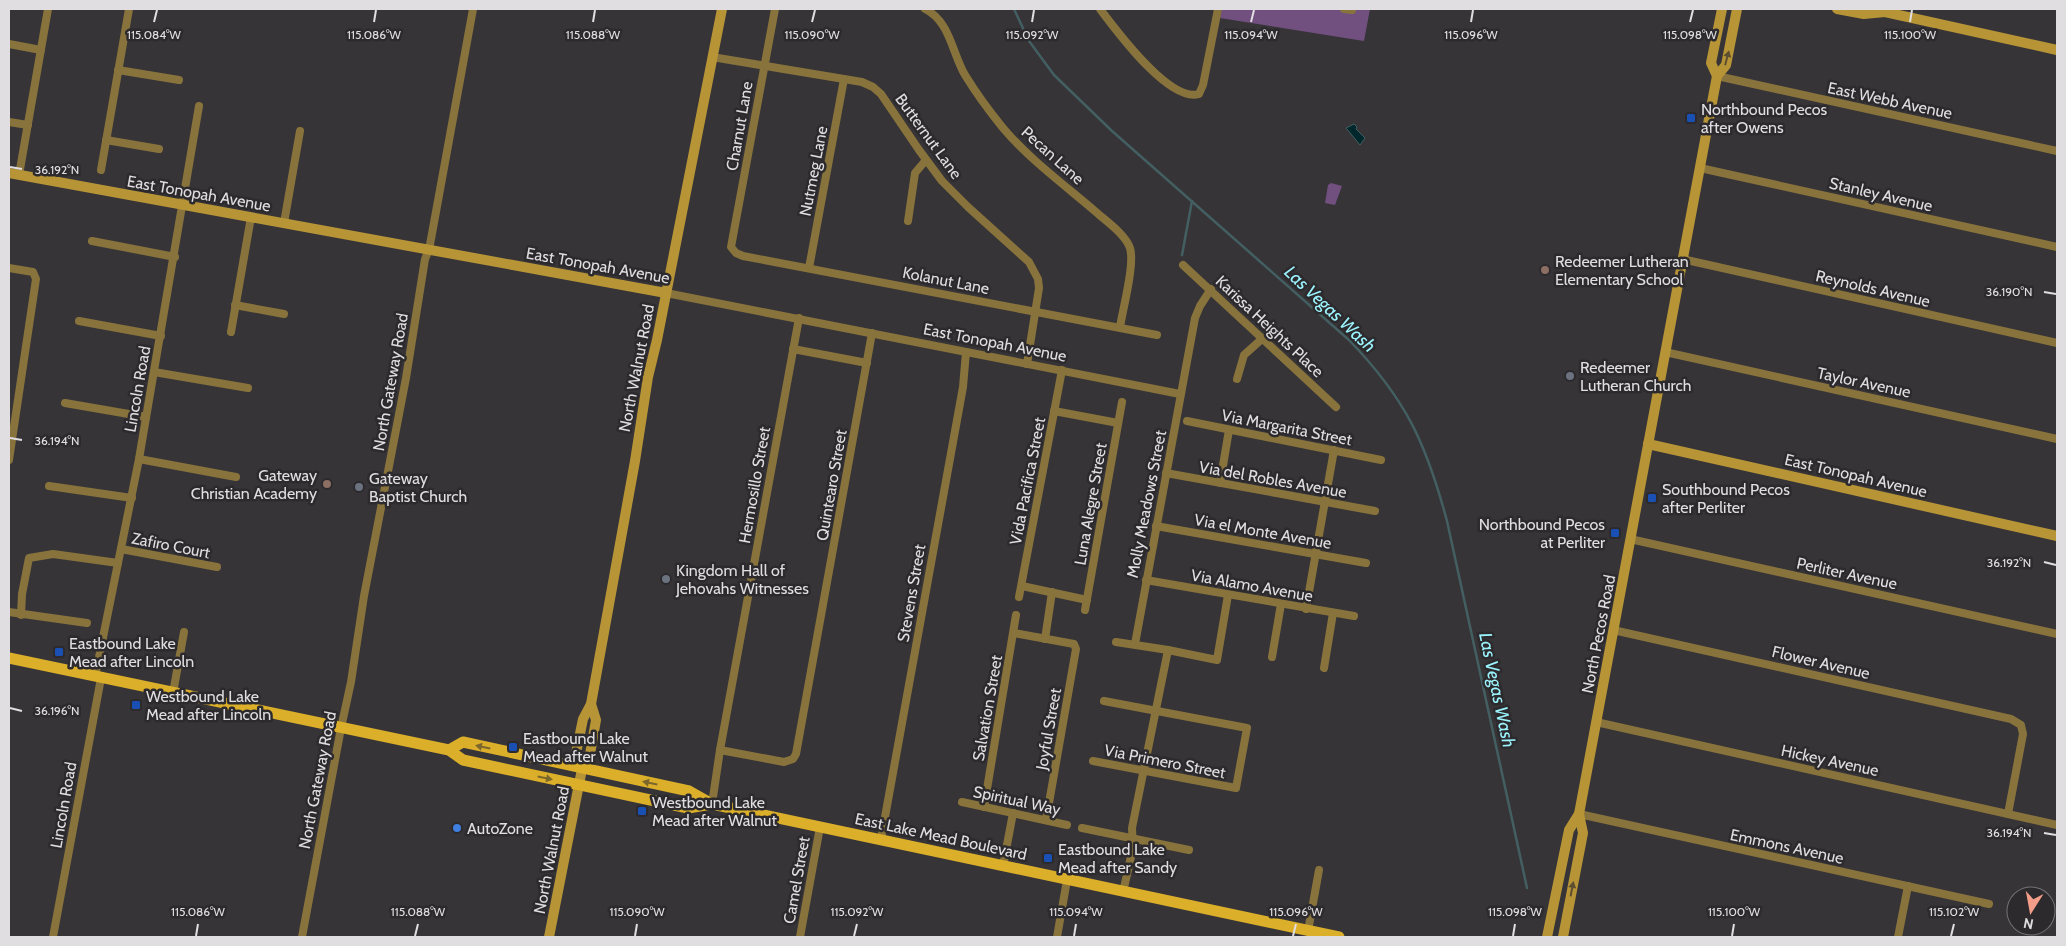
<svg xmlns="http://www.w3.org/2000/svg" width="2066" height="946" font-family="Cabin,sans-serif">
<style>
.green{fill:#715080}
.water{fill:#00282c;stroke:#435f62}
.lines{fill:none;stroke-linecap:round;stroke-linejoin:round}
.stream{stroke:#435f62;stroke-width:2.5}
.street{stroke:#88733c;stroke-width:8}
.secondary{stroke:#b79537;stroke-width:10}
.primary{stroke:#dbaf2a;stroke-width:11}
.oneway{fill:#5d4f30}
.oneway2{fill:#7b662c}
.ticks{fill:none;stroke:#e0dee1;stroke-width:2}
.transit-dot{fill:#1a4fb4;stroke:#2c2a2d;stroke-width:2}
.education-dot{fill:#8d6e63;stroke:#2c2a2d;stroke-width:2}
.worship-dot{fill:#6b7280;stroke:#2c2a2d;stroke-width:2}
.shop-dot{fill:#3f7fe0;stroke:#2c2a2d;stroke-width:2}
.labels{text-anchor:middle;stroke-width:5;stroke-linejoin:round;paint-order:stroke}
.street-label{font-size:16px;fill:#e0dee1;stroke:#2c2a2d}
.poi-label{font-size:16px;fill:#e0dee1;stroke:#2c2a2d;text-anchor:start}
.water-label{font-size:18px;font-style:italic;fill:#9cf5fe;stroke:#2c2a2d}
.ticks-label{font-size:12px;text-anchor:middle;fill:#e0dee1;stroke:#2c2a2d;stroke-width:5;stroke-linejoin:round;paint-order:stroke}
</style>
<rect width="100%" height="100%" fill="#363437"/>
<!-- green -->
<g class="green">
<polygon points="1222,9 1370,9 1364,41 1220,18"/>
<polygon points="1331,183 1342,186 1335,205 1325,203 1328,185"/>
</g>
<!-- water -->
<polygon class="water" points="1354,124 1357,127 1356,129 1365,138 1360,145 1346,128"/>
<g class="lines">
<!-- stream -->
<g class="stream">
<path d="M1014,9L1029,41L1054,75L1112,131L1349,340C1406,399 1426,443 1447,521L1527,888"/>
<polyline points="1182,255 1192,201"/>
</g>
<!-- street -->
<g class="street">
<polyline points="775,9 731,247 736,253 743,256 1157,335"/>
<path d="M925,9C950,21 952,53 965,75C976,93 990,112 1003,128C1029,159 1066,186 1096,212C1107,222 1125,234 1130,248C1135,264 1123,308 1120,327"/>
<path d="M1100,9C1116,30 1169,103 1199,94L1203,85L1218,9"/>
<polyline points="1344,9 1352,10"/>
<polyline points="9,44 41,50"/>
<polyline points="712,57 862,82 873,87 881,94 919,150 942,181 968,207 1029,262 1038,279 1039,288 1027,364"/>
<polyline points="118,70 179,80"/>
<polyline points="1717,76 2057,151"/>
<polyline points="9,122 28,125"/>
<polyline points="106,140 159,149"/>
<polyline points="1700,168 2057,247"/>
<polyline points="101,170 129,9"/>
<polyline points="19,175 48,9"/>
<polyline points="908,221 915,173 926,160"/>
<polyline points="284,223 300,131"/>
<polyline points="92,241 175,257"/>
<polyline points="1682,259 2057,343"/>
<polyline points="1183,265 1336,407"/>
<polyline points="9,268 33,272 36,279 9,460"/>
<polyline points="809,268 844,79"/>
<polyline points="666,293 1180,394"/>
<polyline points="235,305 284,314"/>
<polyline points="79,321 161,336"/>
<polyline points="231,332 251,217"/>
<polyline points="793,349 867,363"/>
<polyline points="1665,352 2057,439"/>
<polyline points="154,372 248,388"/>
<polyline points="1237,379 1244,355 1263,338"/>
<polyline points="65,403 146,417"/>
<polyline points="1054,411 1118,423"/>
<polyline points="1187,421 1381,460"/>
<polyline points="139,459 236,477"/>
<polyline points="1166,473 1375,511"/>
<polyline points="1220,483 1229,430"/>
<polyline points="49,486 132,498"/>
<polyline points="1156,526 1366,563"/>
<polyline points="1630,539 2057,634"/>
<polyline points="121,549 217,567"/>
<polyline points="1146,580 1354,616"/>
<polyline points="1022,586 1087,600"/>
<polyline points="1019,597 1062,370"/>
<polyline points="1306,609 1334,450"/>
<polyline points="1085,610 1122,402"/>
<polyline points="9,612 87,623"/>
<polyline points="21,615 22,594 29,558 53,554 118,563"/>
<polyline points="1613,630 2011,719 2021,725 2023,734 2008,814"/>
<polyline points="1014,633 1074,644 1076,649 1046,820"/>
<polyline points="1045,639 1052,592"/>
<polyline points="1116,642 1168,650 1217,660 1228,595"/>
<polyline points="1135,644 1195,318 1200,306 1211,289"/>
<polyline points="1272,657 1281,604"/>
<polyline points="1324,668 1333,613"/>
<polyline points="95,677 139,459 199,106"/>
<polyline points="173,693 184,632"/>
<polyline points="1596,722 2057,825"/>
<polyline points="720,750 784,762 793,759 796,754 872,333"/>
<polyline points="1093,761 1236,788 1247,728 1104,701"/>
<polyline points="962,802 1067,825"/>
<polyline points="712,804 720,750 799,318"/>
<polyline points="984,807 1016,615"/>
<polyline points="1579,814 1989,904"/>
<polyline points="1082,828 1189,850"/>
<polyline points="881,839 963,387 966,352"/>
<polyline points="1003,866 1013,813"/>
<polyline points="1123,892 1133,848 1132,828 1168,650"/>
<polyline points="1308,931 1319,870"/>
<polyline points="53,937 101,678"/>
<polyline points="302,937 341,728 351,682 364,596 406,378 425,259 429,250 473,9"/>
<polyline points="800,937 820,827"/>
<polyline points="1057,937 1067,880"/>
<polyline points="1898,937 1908,886"/>
</g>
<!-- secondary -->
<g class="secondary">
<polyline points="1837,9 1864,14 1885,12"/>
<polyline points="1879,9 1885,12 2057,50"/>
<polyline points="1717,76 1711,63 1722,9"/>
<polyline points="9,173 666,293"/>
<polyline points="1648,444 2057,536"/>
<polyline points="582,769 575,757 576,753 583,719 591,704 635,461 648,377 657,340 722,9"/>
<polyline points="549,937 582,769 589,760 596,720 591,704"/>
<polyline points="1547,937 1569,830 1579,814"/>
<polyline points="1563,937 1583,833 1579,814 1717,76 1726,65 1737,9"/>
</g>
<!-- primary -->
<g class="primary">
<polyline points="9,658 449,750 463,760 688,808 712,804"/>
<polyline points="449,750 463,742 689,791 712,804 1339,937"/>
</g>
</g>
<!-- one-way arrows -->
<defs><path id="oneway-solid" d="M-6-.8H1V-3.2L6.5 0L1 3.2V.8H-6Z" transform="scale(1.25)"/></defs>
<g class="oneway">
<use href="#oneway-solid" transform="translate(1727 58) rotate(-75)"/>
<use href="#oneway-solid" transform="translate(1572 889) rotate(-79)"/>
</g>
<g class="oneway2">
<use href="#oneway-solid" transform="translate(483 747) rotate(-168)"/>
<use href="#oneway-solid" transform="translate(545 778) rotate(12)"/>
<use href="#oneway-solid" transform="translate(650 783) rotate(-168)"/>
</g>
<!-- ticks -->
<path class="ticks" d="M154,22L157,10M374,22L376,10M593,22L595,10M812,22L815,10M1032,22L1034,10M1251,22L1254,10M1471,22L1473,10M1690,22L1693,10M1910,22L1912,10M10,167L22,169M2044,292L2056,294M10,438L22,440M2044,562L2056,565M10,708L22,711M2044,833L2056,835M196,936L198,924M415,936L418,924M635,936L637,924M854,936L857,924M1074,936L1076,924M1293,936L1296,924M1513,936L1515,924M1732,936L1734,924M1951,936L1954,924"/>
<!-- markers -->
<g class="transit-dot">
<rect x="1686" y="113" width="10" height="10" rx="2.5"/>
<rect x="1647" y="493" width="10" height="10" rx="2.5"/>
<rect x="1610" y="528" width="10" height="10" rx="2.5"/>
<rect x="54" y="647" width="10" height="10" rx="2.5"/>
<rect x="131" y="700" width="10" height="10" rx="2.5"/>
<rect x="508" y="742" width="10" height="10" rx="2.5"/>
<rect x="637" y="806" width="10" height="10" rx="2.5"/>
<rect x="1043" y="853" width="10" height="10" rx="2.5"/>
</g>
<g class="education-dot">
<circle cx="1545" cy="270" r="5"/>
<circle cx="327" cy="484" r="5"/>
</g>
<g class="worship-dot">
<circle cx="1570" cy="376" r="5"/>
<circle cx="359" cy="487" r="5"/>
<circle cx="666" cy="579" r="5"/>
</g>
<circle class="shop-dot" cx="457" cy="828" r="5"/>
<g class="labels">
<!-- street labels -->
<g class="street-label">
<text transform="translate(1890 100) rotate(12)" y="6">East Webb Avenue</text>
<text transform="translate(739 126) rotate(-80)" y="6">Charnut Lane</text>
<text transform="translate(929 136) rotate(54)" y="6">Butternut Lane</text>
<text transform="translate(1053 155) rotate(42)" y="6">Pecan Lane</text>
<text transform="translate(813 171) rotate(-79)" y="6">Nutmeg Lane</text>
<text transform="translate(199 193) rotate(10)" y="6">East Tonopah Avenue</text>
<text transform="translate(1881 194) rotate(13)" y="6">Stanley Avenue</text>
<text transform="translate(598 265) rotate(10)" y="6">East Tonopah Avenue</text>
<text transform="translate(946 280) rotate(11)" y="6">Kolanut Lane</text>
<text transform="translate(1873 288) rotate(13)" y="6">Reynolds Avenue</text>
<text transform="translate(1270 326) rotate(43)" y="6">Karissa Heights Place</text>
<text transform="translate(995 342) rotate(11)" y="6">East Tonopah Avenue</text>
<text transform="translate(636 368) rotate(-79)" y="6">North Walnut Road</text>
<text transform="translate(390 382) rotate(-80)" y="6">North Gateway Road</text>
<text transform="translate(1864 382) rotate(12)" y="6">Taylor Avenue</text>
<text transform="translate(137 389) rotate(-80)" y="6">Lincoln Road</text>
<text transform="translate(1287 427) rotate(11)" y="6">Via Margarita Street</text>
<text transform="translate(1856 475) rotate(13)" y="6">East Tonopah Avenue</text>
<text transform="translate(1273 479) rotate(10)" y="6">Via del Robles Avenue</text>
<text transform="translate(1027 481) rotate(-79)" y="6">Vida Pacifica Street</text>
<text transform="translate(754 485) rotate(-80)" y="6">Hermosillo Street</text>
<text transform="translate(831 485) rotate(-80)" y="6">Quintearo Street</text>
<text transform="translate(1090 504) rotate(-80)" y="6">Luna Alegre Street</text>
<text transform="translate(1146 504) rotate(-79)" y="6">Molly Meadows Street</text>
<text transform="translate(1263 531) rotate(10)" y="6">Via el Monte Avenue</text>
<text transform="translate(171 545) rotate(11)" y="6">Zafiro Court</text>
<text transform="translate(1847 573) rotate(12)" y="6">Perliter Avenue</text>
<text transform="translate(1252 585) rotate(10)" y="6">Via Alamo Avenue</text>
<text transform="translate(911 593) rotate(-80)" y="6">Stevens Street</text>
<text transform="translate(1598 634) rotate(-79)" y="6">North Pecos Road</text>
<text transform="translate(1821 662) rotate(13)" y="6">Flower Avenue</text>
<text transform="translate(987 708) rotate(-80)" y="6">Salvation Street</text>
<text transform="translate(1048 729) rotate(-80)" y="6">Joyful Street</text>
<text transform="translate(1830 760) rotate(12)" y="6">Hickey Avenue</text>
<text transform="translate(1165 761) rotate(11)" y="6">Via Primero Street</text>
<text transform="translate(317 780) rotate(-79)" y="6">North Gateway Road</text>
<text transform="translate(1017 800) rotate(12)" y="6">Spiritual Way</text>
<text transform="translate(63 805) rotate(-80)" y="6">Lincoln Road</text>
<text transform="translate(941 836) rotate(12)" y="6">East Lake Mead Boulevard</text>
<text transform="translate(1787 846) rotate(12)" y="6">Emmons Avenue</text>
<text transform="translate(551 850) rotate(-79)" y="6">North Walnut Road</text>
<text transform="translate(796 880) rotate(-80)" y="6">Camel Street</text>
</g>
<!-- poi labels -->
<g class="poi-label">
<text x="1701" y="115">Northbound Pecos<tspan x="1701" dy="18">after Owens</tspan></text>
<text x="1555" y="267">Redeemer Lutheran<tspan x="1555" dy="18">Elementary School</tspan></text>
<text x="1580" y="373">Redeemer<tspan x="1580" dy="18">Lutheran Church</tspan></text>
<text x="317" y="481" text-anchor="end">Gateway<tspan x="317" dy="18">Christian Academy</tspan></text>
<text x="369" y="484">Gateway<tspan x="369" dy="18">Baptist Church</tspan></text>
<text x="1662" y="495">Southbound Pecos<tspan x="1662" dy="18">after Perliter</tspan></text>
<text x="1605" y="530" text-anchor="end">Northbound Pecos<tspan x="1605" dy="18">at Perliter</tspan></text>
<text x="676" y="576">Kingdom Hall of<tspan x="676" dy="18">Jehovahs Witnesses</tspan></text>
<text x="69" y="649">Eastbound Lake<tspan x="69" dy="18">Mead after Lincoln</tspan></text>
<text x="146" y="702">Westbound Lake<tspan x="146" dy="18">Mead after Lincoln</tspan></text>
<text x="523" y="744">Eastbound Lake<tspan x="523" dy="18">Mead after Walnut</tspan></text>
<text x="652" y="808">Westbound Lake<tspan x="652" dy="18">Mead after Walnut</tspan></text>
<text x="467" y="834">AutoZone</text>
<text x="1058" y="855">Eastbound Lake<tspan x="1058" dy="18">Mead after Sandy</tspan></text>
</g>
<!-- water labels -->
<g class="water-label">
<text transform="translate(1330 309) rotate(43)" y="6">Las Vegas Wash</text>
<text transform="translate(1497 690) rotate(78)" y="6">Las Vegas Wash</text>
</g>
</g>
<g class="ticks-label">
<text x="154" y="39">115.084°W</text>
<text x="374" y="39">115.086°W</text>
<text x="593" y="39">115.088°W</text>
<text x="812" y="39">115.090°W</text>
<text x="1032" y="39">115.092°W</text>
<text x="1251" y="39">115.094°W</text>
<text x="1471" y="39">115.096°W</text>
<text x="1690" y="39">115.098°W</text>
<text x="1910" y="39">115.100°W</text>
<text x="57" y="174">36.192°N</text>
<text x="2009" y="296">36.190°N</text>
<text x="57" y="445">36.194°N</text>
<text x="2009" y="567">36.192°N</text>
<text x="57" y="715">36.196°N</text>
<text x="2009" y="837">36.194°N</text>
<text x="198" y="916">115.086°W</text>
<text x="418" y="916">115.088°W</text>
<text x="637" y="916">115.090°W</text>
<text x="857" y="916">115.092°W</text>
<text x="1076" y="916">115.094°W</text>
<text x="1296" y="916">115.096°W</text>
<text x="1515" y="916">115.098°W</text>
<text x="1734" y="916">115.100°W</text>
<text x="1954" y="916">115.102°W</text>
</g>
<!-- border -->
<rect width="2066" height="946" fill="none" stroke="#e0dee1" stroke-width="20"/>
<!-- north arrow -->
<g transform="translate(2031 911) rotate(191)"><circle r="24" fill="#2c2a2d" stroke="#747275"/>
<path d="M0-4L9 19L0 12L-9 19Z" fill="#f49e89"/>
<text y="-8" font-size="14" font-weight="bold" text-anchor="middle" fill="#e0dee1">N</text>
</g>
</svg>
